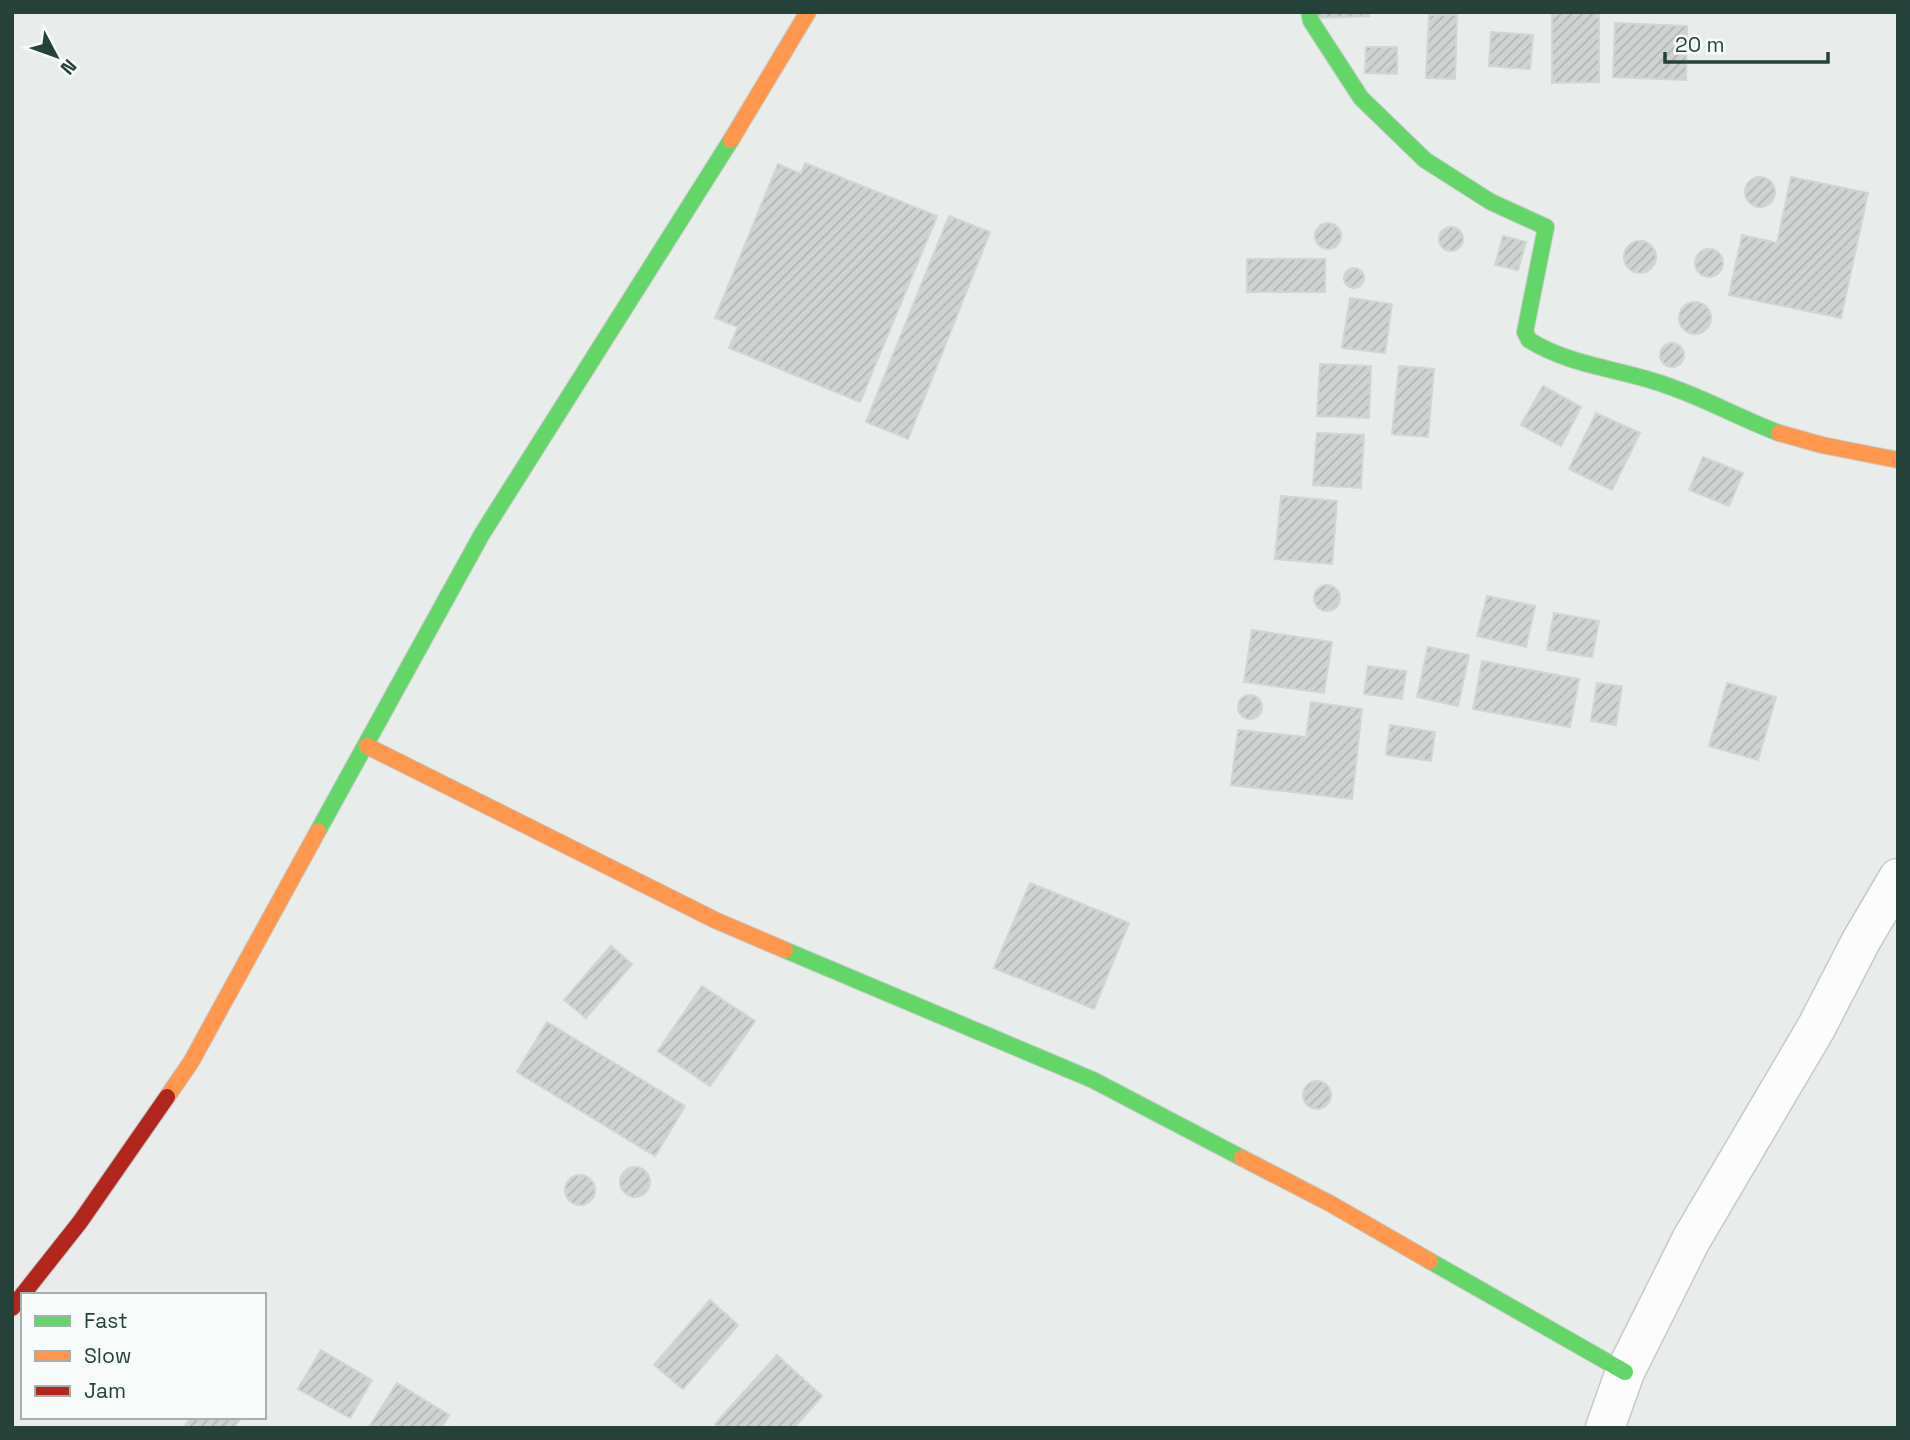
<svg xmlns="http://www.w3.org/2000/svg" width="1910" height="1440" font-family="'Space Grotesk',sans-serif">
<style>
.building{fill:url(#building-hatch);stroke:#d1d6d4;stroke-width:2}
.lines{fill:none;stroke-linecap:round;stroke-linejoin:round}
.street-casing{stroke:#c5cac8;stroke-width:41}
.fast-casing{stroke:#c3cbc8;stroke-width:18}
.slow-casing{stroke:#c3cbc8;stroke-width:18}
.jam-casing{stroke:#c3cbc8;stroke-width:18}
.street{stroke:#fcfcfc;stroke-width:38}
.fast{stroke:#63d668;stroke-width:16}
.slow{stroke:#ff974d;stroke-width:16}
.jam{stroke:#b3261e;stroke-width:16}
</style>
<defs>
<pattern id="building-hatch" width="6" height="6" patternUnits="userSpaceOnUse" patternTransform="scale(1.75)"><rect width="6" height="6" fill="#cfd4d2"/><path d="M-1 1l2-2M0 6l6-6M5 7l2-2" fill="none" stroke="#b2b7b5"/></pattern>
</defs>
<rect width="100%" height="100%" fill="#e8edeb"/>
<!-- building -->
<g class="building">
<polygon points="1318,12 1369,12 1369,16 1318,18"/>
<polygon points="1552,12 1599,12 1599,82 1552,83"/>
<polygon points="1429,15 1457,15 1455,79 1426,78"/>
<polygon points="1615,23 1687,26 1686,80 1613,77"/>
<polygon points="1491,32 1533,35 1530,69 1489,66"/>
<polygon points="1366,47 1397,47 1397,74 1365,73"/>
<polygon points="805,163 937,216 860,402 729,348 738,327 715,318 778,164 801,174"/>
<circle cx="1760" cy="192" r="15"/>
<polygon points="1791,177 1868,193 1841,318 1729,295 1742,235 1777,243"/>
<polygon points="949,216 990,232 908,439 866,422"/>
<circle cx="1328" cy="236" r="13"/>
<circle cx="1451" cy="239" r="12"/>
<polygon points="1503,236 1526,242 1518,270 1495,265"/>
<circle cx="1640" cy="257" r="16"/>
<circle cx="1709" cy="263" r="14"/>
<rect x="1247" y="259" width="78" height="33"/>
<circle cx="1354" cy="278" r="10"/>
<polygon points="1350,298 1392,304 1385,353 1342,348"/>
<circle cx="1695" cy="318" r="16"/>
<circle cx="1672" cy="355" r="12"/>
<polygon points="1320,364 1371,366 1369,418 1317,416"/>
<polygon points="1399,366 1434,369 1428,437 1392,434"/>
<polygon points="1543,386 1581,407 1561,446 1521,425"/>
<polygon points="1596,413 1640,433 1612,490 1569,469"/>
<polygon points="1317,433 1364,435 1361,488 1313,485"/>
<polygon points="1703,457 1743,473 1729,506 1689,490"/>
<polygon points="1281,496 1337,501 1332,564 1275,559"/>
<circle cx="1327" cy="598" r="13"/>
<polygon points="1487,596 1535,606 1526,647 1477,636"/>
<polygon points="1554,613 1599,621 1592,657 1547,650"/>
<polygon points="1252,630 1332,642 1324,693 1244,682"/>
<polygon points="1428,647 1469,655 1458,706 1417,697"/>
<polygon points="1482,661 1579,679 1570,727 1473,709"/>
<polygon points="1368,666 1406,671 1402,699 1364,694"/>
<polygon points="1597,683 1622,686 1616,725 1591,721"/>
<polygon points="1727,683 1776,697 1758,760 1709,746"/>
<circle cx="1250" cy="707" r="12"/>
<polygon points="1311,702 1362,709 1352,799 1231,785 1238,730 1306,737"/>
<polygon points="1390,725 1435,732 1431,761 1386,755"/>
<polygon points="1030,883 1129,923 1094,1009 994,968"/>
<polygon points="611,946 632,964 586,1018 564,1000"/>
<polygon points="702,986 755,1021 710,1086 658,1051"/>
<polygon points="547,1022 685,1106 655,1156 517,1072"/>
<circle cx="1317" cy="1095" r="14"/>
<circle cx="635" cy="1182" r="15"/>
<circle cx="580" cy="1190" r="15"/>
<polygon points="710,1300 738,1325 683,1389 654,1365"/>
<polygon points="321,1350 372,1380 350,1418 298,1389"/>
<polygon points="777,1355 822,1396 794,1428 719,1428 715,1424"/>
<polygon points="397,1383 449,1415 441,1428 369,1427"/>
<polygon points="192,1417 242,1417 233,1428 183,1428"/>
</g>
<g class="lines">
<defs>
<polyline id="street" points="1605,1428 1625,1372 1691,1240 1816,1028 1861,941 1898,878"/>
<g id="fast">
<path d="M1309,12L1311,21L1361,98L1425,160L1491,202L1546,227L1525,332L1529,340C1572,367 1625,369 1671,387C1708,400 1742,419 1779,433"/>
<polyline points="318,831 482,534 731,140"/>
<polyline points="785,950 1093,1080 1242,1158"/>
<polyline points="1430,1261 1625,1372"/>
</g>
<g id="slow">
<polyline points="731,140 808,12"/>
<polyline points="1779,433 1822,445 1898,460"/>
<polyline points="367,746 717,921 785,950"/>
<polyline points="167,1097 191,1062 318,831"/>
<polyline points="1242,1158 1331,1204 1430,1261"/>
</g>
<polyline id="jam" points="12,1308 80,1222 167,1097"/>
</defs>
<!-- street casing -->
<use href="#street" class="street-casing"/>
<!-- fast casing -->
<use href="#fast" class="fast-casing"/>
<!-- slow casing -->
<use href="#slow" class="slow-casing"/>
<!-- jam casing -->
<use href="#jam" class="jam-casing"/>
<!-- street -->
<use href="#street" class="street"/>
<!-- fast -->
<use href="#fast" class="fast"/>
<!-- slow -->
<use href="#slow" class="slow"/>
<!-- jam -->
<use href="#jam" class="jam"/>
</g>
<!-- border -->
<rect width="1910" height="1440" fill="none" stroke="#24423a" stroke-width="28"/>
<!-- legend -->
<rect x="21" y="1293" width="245" height="126" fill="#f7fbf9" stroke="#a3b1ad" stroke-width="2"/>
<rect x="35" y="1316" width="35" height="10" fill="#63d668" stroke="#a3b1ad" stroke-width="2"/>
<text x="84" y="1328" font-size="21" fill="#24423a">Fast</text>
<rect x="35" y="1351" width="35" height="10" fill="#ff974d" stroke="#a3b1ad" stroke-width="2"/>
<text x="84" y="1363" font-size="21" fill="#24423a">Slow</text>
<rect x="35" y="1386" width="35" height="10" fill="#b3261e" stroke="#a3b1ad" stroke-width="2"/>
<text x="84" y="1398" font-size="21" fill="#24423a">Jam</text>
<!-- north arrow -->
<g transform="translate(56 56) rotate(131)" stroke="#f7fbf9" stroke-width="5" paint-order="stroke">
<path d="M0-5L12 26L0 18L-12 26Z" fill="#24423a"/>
<text y="-10" font-size="19" font-weight="bold" text-anchor="middle" fill="#24423a">N</text>
</g>
<!-- scale -->
<path d="M1665 52v10h163v-10" fill="none" stroke="#24423a" stroke-width="3.5"/>
<text x="1675" y="52" font-size="21" fill="#24423a" stroke="#f7fbf9" stroke-width="5" paint-order="stroke">20 m</text>
</svg>
